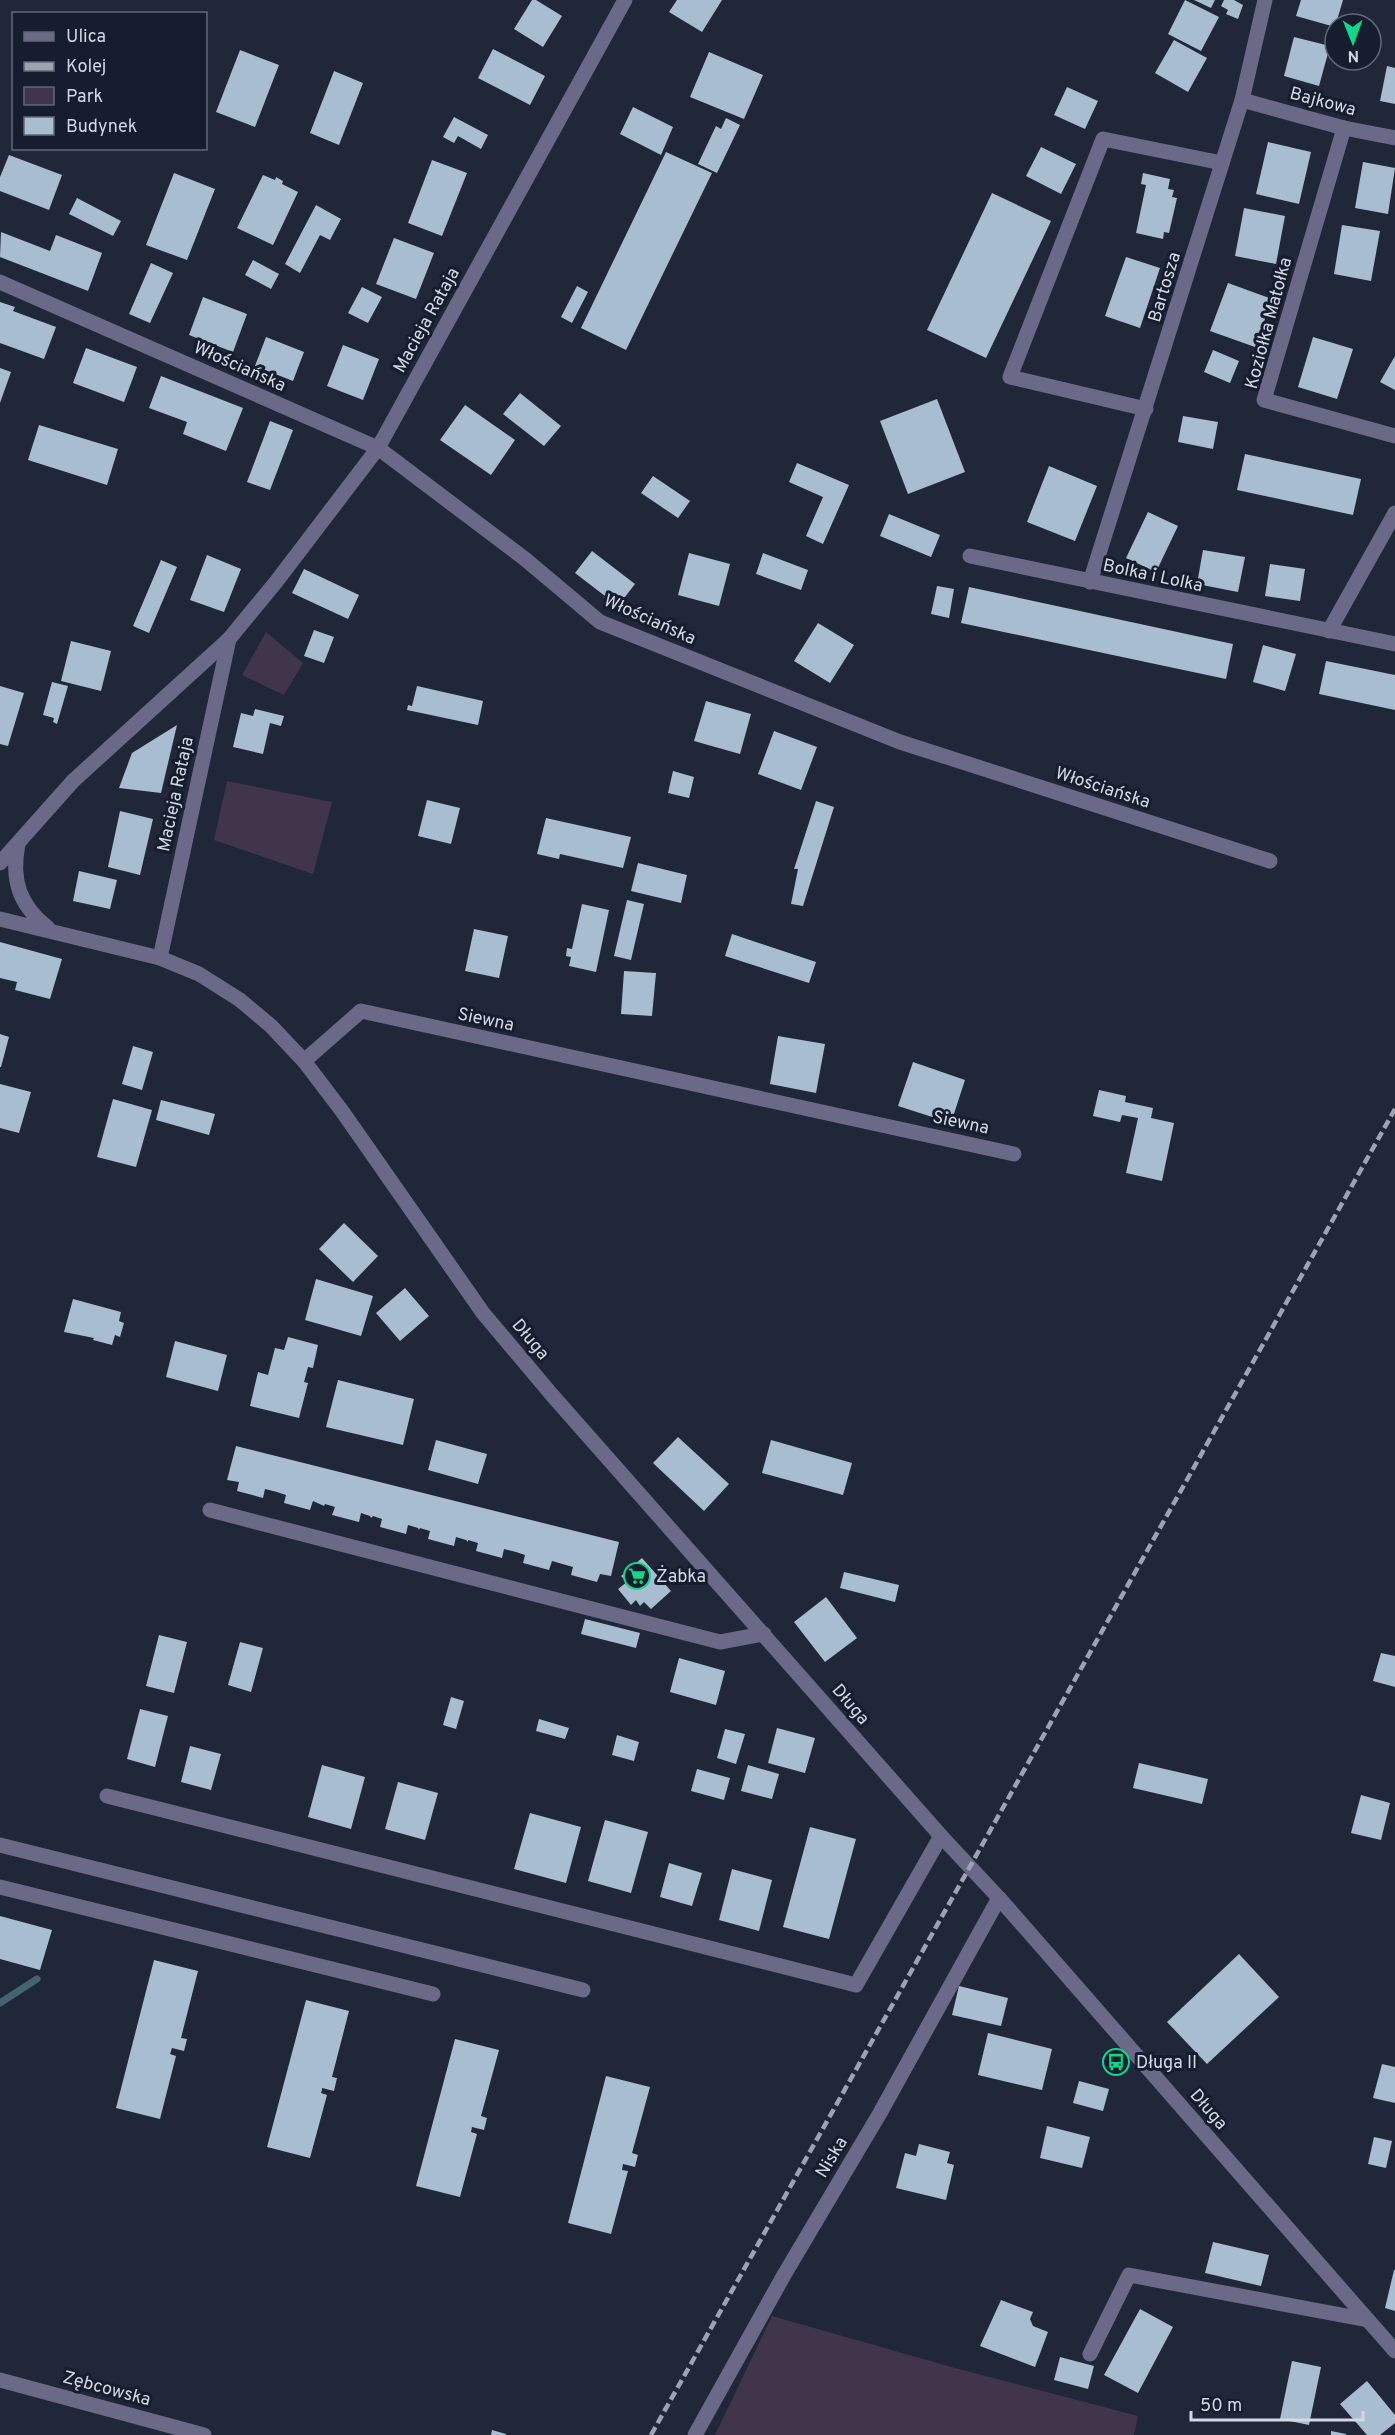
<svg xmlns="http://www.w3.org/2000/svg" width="1395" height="2435" font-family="Overpass,sans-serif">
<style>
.green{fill:#41354c}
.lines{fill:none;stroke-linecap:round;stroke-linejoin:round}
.stream{stroke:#436470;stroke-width:7}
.building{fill:#a8bdcf}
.minor{stroke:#6a6987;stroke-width:15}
.rail{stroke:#9da3b1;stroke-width:4.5;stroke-dasharray:9 4.5;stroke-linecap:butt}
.labels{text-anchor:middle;stroke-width:6;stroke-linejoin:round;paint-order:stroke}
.street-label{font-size:18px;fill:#d3d8e4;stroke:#161d2e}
.poi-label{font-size:18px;fill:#d3d8e4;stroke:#161d2e;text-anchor:start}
</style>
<rect width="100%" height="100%" fill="#1f2738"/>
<!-- green -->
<g class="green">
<polygon points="266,632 303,663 284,695 242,675"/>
<polygon points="227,781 332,802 313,874 214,840"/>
<polygon points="772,2316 955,2368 1138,2416 1134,2435 715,2435"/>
</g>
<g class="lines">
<!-- stream -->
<polyline class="stream" points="0,2003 37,1979"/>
</g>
<!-- building -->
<g class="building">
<polygon points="532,0 536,0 562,16 543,47 514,29"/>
<polygon points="677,0 722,0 702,32 669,12"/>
<polygon points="1185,0 1219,17 1201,51 1168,34"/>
<polygon points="1194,0 1215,0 1211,8"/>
<polygon points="1224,0 1234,0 1243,5 1238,19 1226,14 1228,10 1221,6"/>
<polygon points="1301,0 1343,0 1335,27 1296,16"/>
<polygon points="1294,37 1330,46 1319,86 1284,76"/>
<polygon points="1174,40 1207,58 1188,92 1155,73"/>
<polygon points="493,49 545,76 530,105 478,78"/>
<polygon points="240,50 279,65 255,127 216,112"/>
<polygon points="709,52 763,75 744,119 690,97"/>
<polygon points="1387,66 1395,68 1395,104 1380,101"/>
<polygon points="334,71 363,83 339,145 310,133"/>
<polygon points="1067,87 1098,101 1085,129 1054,115"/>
<polygon points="633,107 673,127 661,155 620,134"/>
<polygon points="454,117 488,135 481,149 458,136 454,143 443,137"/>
<polygon points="726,118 740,125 717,173 698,164 716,126 721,129"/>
<polygon points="1268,142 1311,152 1299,204 1256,194"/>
<polygon points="1041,147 1076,164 1061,194 1026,176"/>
<polygon points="666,152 712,173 626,350 581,328"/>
<polygon points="9,155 62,175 49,210 0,191 0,177"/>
<polygon points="432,160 467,173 442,236 408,223"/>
<polygon points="1363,162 1395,168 1388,214 1355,208"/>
<polygon points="174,173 215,189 187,260 146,245"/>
<polygon points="1143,173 1170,179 1168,189 1174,190 1172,197 1177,198 1169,233 1164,232 1163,239 1136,233 1146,185 1141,184"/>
<polygon points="263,175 275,180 276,177 283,181 282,184 298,192 273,245 237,228"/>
<polygon points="992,193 1051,221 986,358 927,330"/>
<polygon points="77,198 121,221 113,236 69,214"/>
<polygon points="316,205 341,219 330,240 320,235 300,273 285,264"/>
<polygon points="1244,208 1285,216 1276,264 1235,256"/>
<polygon points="1342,225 1380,231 1371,281 1334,274"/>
<polygon points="1,232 50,251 56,235 102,253 88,291 0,257"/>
<polygon points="394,238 434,253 416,299 376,284"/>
<polygon points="1126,257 1160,268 1140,328 1105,316"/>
<polygon points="253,260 279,274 271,289 245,275"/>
<polygon points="151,263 173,273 150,323 129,314"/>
<polygon points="1228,283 1272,299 1255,347 1210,331"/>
<polygon points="577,286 588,292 572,323 561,317"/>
<polygon points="362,287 382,297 368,323 348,313"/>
<polygon points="203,297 247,314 233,352 189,335"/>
<polygon points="0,302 15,307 13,311 56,327 44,359 0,343"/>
<polygon points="266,337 304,352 293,381 255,366"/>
<polygon points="1313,337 1353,349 1337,399 1298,387"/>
<polygon points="343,345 379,359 363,400 327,386"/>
<polygon points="86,348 137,367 124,402 73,383"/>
<polygon points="1213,350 1239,361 1230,383 1204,372"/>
<polygon points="1395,356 1395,390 1380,382"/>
<polygon points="0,368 11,372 0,403"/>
<polygon points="161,376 243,408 226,451 183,434 187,422 149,408"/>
<polygon points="520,393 561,426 544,446 503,414"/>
<polygon points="937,399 965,472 908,494 880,421"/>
<polygon points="465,405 515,440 491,475 440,440"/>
<polygon points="1183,416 1218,422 1213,449 1178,442"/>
<polygon points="270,421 293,430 270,490 247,482"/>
<polygon points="39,425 118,449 107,485 28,460"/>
<polygon points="1245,454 1361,479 1353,515 1237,490"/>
<polygon points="797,463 849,485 823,544 806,536 823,497 789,482"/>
<polygon points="1049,466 1097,486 1075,541 1027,522"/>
<polygon points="653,476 690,501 678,518 641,493"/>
<polygon points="1148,512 1178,526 1156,572 1126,558"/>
<polygon points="889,514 940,535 931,557 880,536"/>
<polygon points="1203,550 1245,557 1238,592 1197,584"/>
<polygon points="592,551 635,584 618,606 575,573"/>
<polygon points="689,553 730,564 719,606 678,595"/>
<polygon points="763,553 808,570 801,590 756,574"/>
<polygon points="207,555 241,569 224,612 190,600"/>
<polygon points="161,560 177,567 149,633 133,626"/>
<polygon points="1270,564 1305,569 1300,601 1265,596"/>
<polygon points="304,569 359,595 348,619 292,593"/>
<polygon points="937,586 954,589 949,618 931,614"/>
<polygon points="969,587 1233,644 1226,679 961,623"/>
<polygon points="818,623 854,645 830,683 794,661"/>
<polygon points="314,630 334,637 324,663 304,656"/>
<polygon points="71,641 111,651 101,691 61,681"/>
<polygon points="1263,645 1296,654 1285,691 1253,682"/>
<polygon points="1326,661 1395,675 1395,710 1319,694"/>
<polygon points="52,682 68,686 57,724 53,722 54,718 43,715"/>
<polygon points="0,686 24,693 8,746 0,744"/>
<polygon points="417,686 483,701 478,725 407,710 408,705 412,706"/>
<polygon points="706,701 751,714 740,754 694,741"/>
<polygon points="255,709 284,716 281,726 270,723 263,754 233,747 241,713 253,716"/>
<polygon points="177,725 161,793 119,788 132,753"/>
<polygon points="774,731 817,747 801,790 758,774"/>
<polygon points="673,771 694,777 689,798 668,793"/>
<polygon points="427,800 460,808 451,844 418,836"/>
<polygon points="816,801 834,807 803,906 791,904 798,869 794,869"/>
<polygon points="120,811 153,819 140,875 108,867"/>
<polygon points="546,818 631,837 623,868 560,854 559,859 537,854"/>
<polygon points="638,863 687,875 681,903 631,891"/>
<polygon points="79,871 117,880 110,909 73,901"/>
<polygon points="627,900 644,904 631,960 614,956"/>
<polygon points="582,904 609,910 596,972 569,966 571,957 566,956 567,948 572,949"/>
<polygon points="474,929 508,936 499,978 465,971"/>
<polygon points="732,934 816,962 809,983 725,956"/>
<polygon points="0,942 62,959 50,999 15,990 17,982 0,978"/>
<polygon points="624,971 656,973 652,1016 621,1014"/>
<polygon points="0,1034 9,1037 1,1067 0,1067"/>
<polygon points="778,1036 825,1044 816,1093 770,1084"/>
<polygon points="133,1046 153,1052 142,1090 122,1084"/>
<polygon points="913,1062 965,1080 951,1123 898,1106"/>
<polygon points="0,1084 31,1092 19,1133 0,1128"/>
<polygon points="1099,1090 1126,1096 1125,1102 1153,1108 1151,1118 1174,1123 1162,1181 1126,1173 1138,1118 1122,1115 1120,1122 1093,1116"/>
<polygon points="113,1099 152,1110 136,1167 97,1157"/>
<polygon points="161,1100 215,1114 209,1135 156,1120"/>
<polygon points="344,1223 378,1256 353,1282 319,1249"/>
<polygon points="316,1279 373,1296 361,1336 305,1320"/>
<polygon points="405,1288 429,1316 400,1341 376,1313"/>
<polygon points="73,1299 121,1312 119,1321 124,1323 120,1337 115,1335 112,1345 93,1340 94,1338 64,1332"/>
<polygon points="288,1337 318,1345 313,1368 308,1367 304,1382 308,1383 299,1418 250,1406 258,1372 268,1375 275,1348 284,1350"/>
<polygon points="175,1341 227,1355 218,1391 166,1377"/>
<polygon points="338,1380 414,1399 403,1445 326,1427"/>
<polygon points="678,1437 729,1484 704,1511 653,1463"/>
<polygon points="436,1440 487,1454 478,1484 428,1470"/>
<polygon points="771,1440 852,1463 843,1495 762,1473"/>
<polygon points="236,1446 619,1542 611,1576 600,1574 597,1582 571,1575 573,1567 552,1561 549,1570 523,1563 525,1555 516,1552 504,1549 502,1558 476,1551 478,1543 468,1540 468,1542 466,1540 456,1537 454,1546 428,1539 430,1531 420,1528 419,1530 418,1528 408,1525 406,1534 380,1527 382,1519 373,1516 371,1518 370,1516 361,1513 359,1522 332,1515 335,1507 325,1504 324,1506 313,1501 310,1510 284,1503 286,1495 277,1492 265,1489 263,1498 237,1491 239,1482 227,1480"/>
<polygon points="642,1558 671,1591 651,1609 644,1602 640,1606 636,1600 631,1605 618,1589 627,1582 621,1576"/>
<polygon points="844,1572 899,1585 895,1602 840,1588"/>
<polygon points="826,1597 857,1638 825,1662 794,1622"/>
<polygon points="585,1619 640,1633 636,1648 581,1634"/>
<polygon points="159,1635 187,1642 174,1693 146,1686"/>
<polygon points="240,1642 263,1648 251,1692 228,1685"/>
<polygon points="1381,1653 1395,1656 1395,1687 1373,1681"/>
<polygon points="679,1658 725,1671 716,1705 670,1692"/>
<polygon points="451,1697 464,1701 456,1729 443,1725"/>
<polygon points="140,1709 168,1716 155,1767 127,1759"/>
<polygon points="539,1719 569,1728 565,1739 536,1731"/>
<polygon points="777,1728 815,1738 805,1773 768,1763"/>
<polygon points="725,1729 745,1734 736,1764 717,1758"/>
<polygon points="617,1735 639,1742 634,1761 612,1755"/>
<polygon points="190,1746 221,1754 211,1790 181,1782"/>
<polygon points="1139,1763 1208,1779 1202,1804 1133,1788"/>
<polygon points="322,1765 365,1777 351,1829 308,1817"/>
<polygon points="748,1765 779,1774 772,1799 741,1791"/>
<polygon points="697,1769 730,1778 724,1800 691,1791"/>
<polygon points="398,1782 438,1793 425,1840 385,1829"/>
<polygon points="1361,1795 1390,1803 1381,1840 1351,1833"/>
<polygon points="530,1813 581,1827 566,1883 514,1869"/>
<polygon points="605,1820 648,1832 631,1893 588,1881"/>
<polygon points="810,1827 856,1839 829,1939 783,1927"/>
<polygon points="669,1863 702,1873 692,1906 660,1897"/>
<polygon points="732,1869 772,1880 759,1931 719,1920"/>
<polygon points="0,1916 52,1930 40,1970 0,1959"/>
<polygon points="1239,1954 1279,1997 1207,2064 1167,2022"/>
<polygon points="154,1960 198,1971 181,2038 187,2039 184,2051 172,2048 170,2054 176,2056 160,2119 116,2108"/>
<polygon points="959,1986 1008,1998 1001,2026 952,2015"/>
<polygon points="306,2000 349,2011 332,2077 337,2078 334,2091 322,2088 322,2090 321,2093 327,2095 310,2158 267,2147"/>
<polygon points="988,2033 1052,2049 1042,2090 978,2075"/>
<polygon points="455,2039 499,2050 481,2116 487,2118 484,2130 472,2127 471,2132 477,2134 460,2197 416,2186"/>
<polygon points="1382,2064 1395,2067 1395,2103 1373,2098"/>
<polygon points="606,2076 650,2087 632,2153 638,2155 635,2167 623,2164 622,2170 628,2171 611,2234 568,2223"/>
<polygon points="1079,2081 1109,2089 1103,2111 1073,2103"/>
<polygon points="1047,2126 1090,2137 1082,2168 1040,2158"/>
<polygon points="1374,2137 1392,2141 1386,2168 1368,2164"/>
<polygon points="919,2144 950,2152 947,2163 954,2165 946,2200 896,2188 905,2153 916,2156"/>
<polygon points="1213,2242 1269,2255 1261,2286 1205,2273"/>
<polygon points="1394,2270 1395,2270 1395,2311 1385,2308"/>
<polygon points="1001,2300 1033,2312 1030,2319 1033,2326 1048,2332 1035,2367 980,2346"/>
<polygon points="1140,2309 1173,2327 1138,2393 1104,2375"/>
<polygon points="1060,2357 1094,2366 1088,2389 1054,2380"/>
<polygon points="1292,2361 1321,2367 1309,2425 1280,2419"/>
<polygon points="1367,2381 1395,2415 1395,2423 1380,2435 1367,2435 1340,2404"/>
<polygon points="492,2430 506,2434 506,2435 491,2435"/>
<polygon points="1331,2431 1346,2434 1346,2435 1331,2435"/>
</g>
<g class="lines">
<!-- minor -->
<g class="minor">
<polyline points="1242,100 1344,128 1395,138"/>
<polyline points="1344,128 1264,400 1395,436"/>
<polyline points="0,282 378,448 525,559 600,622 900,742 1270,861"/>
<polyline points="1146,409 1010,377 1103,139 1222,163"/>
<polyline points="970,556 1395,644"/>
<polyline points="1090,582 1242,100 1265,0"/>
<polyline points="1329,631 1395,513"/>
<path d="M18,844C11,880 19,905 48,928"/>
<polyline points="0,863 73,781 229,639 276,582 378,448 625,0"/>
<polyline points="0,919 160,958 199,974 240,1000 271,1026 304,1061 342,1111 483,1313 552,1395 941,1836 999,1898 1395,2351"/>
<polyline points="160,958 229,639"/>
<polyline points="304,1061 361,1011 1014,1154"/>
<polyline points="210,1510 720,1642 764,1634"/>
<polyline points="107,1796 856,1985 941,1836"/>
<polyline points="0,1845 583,1990"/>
<polyline points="0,1887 433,1994"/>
<polyline points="1090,2354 1129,2275 1368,2320"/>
<polyline points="0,2380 204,2435"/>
<polyline points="695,2435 784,2275 880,2113 999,1898"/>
</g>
<!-- rail -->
<polyline class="rail" points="651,2435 1395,1109"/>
</g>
<!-- icons -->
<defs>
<symbol id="supermarket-ring" viewBox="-11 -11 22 22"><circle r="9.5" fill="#161d2e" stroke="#0dd98a" stroke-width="1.5"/><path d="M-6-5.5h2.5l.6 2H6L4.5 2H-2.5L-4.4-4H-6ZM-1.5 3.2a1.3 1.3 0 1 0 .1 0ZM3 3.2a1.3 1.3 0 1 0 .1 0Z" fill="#0dd98a"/></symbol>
<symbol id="bus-ring" viewBox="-11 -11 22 22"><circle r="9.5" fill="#161d2e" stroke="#0dd98a" stroke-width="1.5"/><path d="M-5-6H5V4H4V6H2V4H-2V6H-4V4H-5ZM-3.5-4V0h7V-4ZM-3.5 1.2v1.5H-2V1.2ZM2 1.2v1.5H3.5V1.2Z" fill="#0dd98a"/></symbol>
</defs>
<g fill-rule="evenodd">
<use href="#supermarket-ring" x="622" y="1561" width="30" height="30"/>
<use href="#bus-ring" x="1101" y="2047" width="30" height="30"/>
</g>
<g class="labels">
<!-- street labels -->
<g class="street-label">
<text transform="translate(1323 101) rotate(15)" y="6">Bajkowa</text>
<text transform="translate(1164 287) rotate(-73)" y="6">Bartosza</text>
<text transform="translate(426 320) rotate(-61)" y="6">Macieja Rataja</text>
<text transform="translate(1268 323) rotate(-75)" y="6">Koziołka Matołka</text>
<text transform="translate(240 366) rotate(24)" y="6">Włościańska</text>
<text transform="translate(1153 575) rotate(12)" y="6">Bolka i Lolka</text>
<text transform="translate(650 619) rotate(24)" y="6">Włościańska</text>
<text transform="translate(1103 787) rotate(18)" y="6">Włościańska</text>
<text transform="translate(175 794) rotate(-78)" y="6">Macieja Rataja</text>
<text transform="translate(486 1019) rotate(12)" y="6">Siewna</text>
<text transform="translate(961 1122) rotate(12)" y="6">Siewna</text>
<text transform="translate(531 1339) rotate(50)" y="6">Długa</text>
<text transform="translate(851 1704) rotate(49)" y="6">Długa</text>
<text transform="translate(1209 2109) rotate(49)" y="6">Długa</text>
<text transform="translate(831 2157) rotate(-59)" y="6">Niska</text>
<text transform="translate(107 2388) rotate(15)" y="6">Zębcowska</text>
</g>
<!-- poi labels -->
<g class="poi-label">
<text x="656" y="1582">Żabka</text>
<text x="1136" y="2068">Długa II</text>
</g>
</g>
<!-- legend -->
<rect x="12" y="12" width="195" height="138" fill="#161d2e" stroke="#626877" stroke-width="1.5"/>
<rect x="24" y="32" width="30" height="9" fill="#6a6987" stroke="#626877" stroke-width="1.5"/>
<text x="66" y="42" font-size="18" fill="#d3d8e4">Ulica</text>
<rect x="24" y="62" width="30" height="9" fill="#9da3b1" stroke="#626877" stroke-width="1.5"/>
<text x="66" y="72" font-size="18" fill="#d3d8e4">Kolej</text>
<rect x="24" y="87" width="30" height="18" fill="#41354c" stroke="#626877" stroke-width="1.5"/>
<text x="66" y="102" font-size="18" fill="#d3d8e4">Park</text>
<rect x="24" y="117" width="30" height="18" fill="#a8bdcf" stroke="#626877" stroke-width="1.5"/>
<text x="66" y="132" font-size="18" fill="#d3d8e4">Budynek</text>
<!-- north arrow -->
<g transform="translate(1353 42) rotate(179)"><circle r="28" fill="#161d2e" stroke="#626877" stroke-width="1.5"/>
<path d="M0-4.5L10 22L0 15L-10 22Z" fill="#0dd98a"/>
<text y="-9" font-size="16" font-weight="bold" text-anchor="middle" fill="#d3d8e4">N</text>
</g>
<!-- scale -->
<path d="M1191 2411v9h172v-9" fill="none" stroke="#d3d8e4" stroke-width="3"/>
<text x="1200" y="2411" font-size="18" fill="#d3d8e4" stroke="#161d2e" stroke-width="4.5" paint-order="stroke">50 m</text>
</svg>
